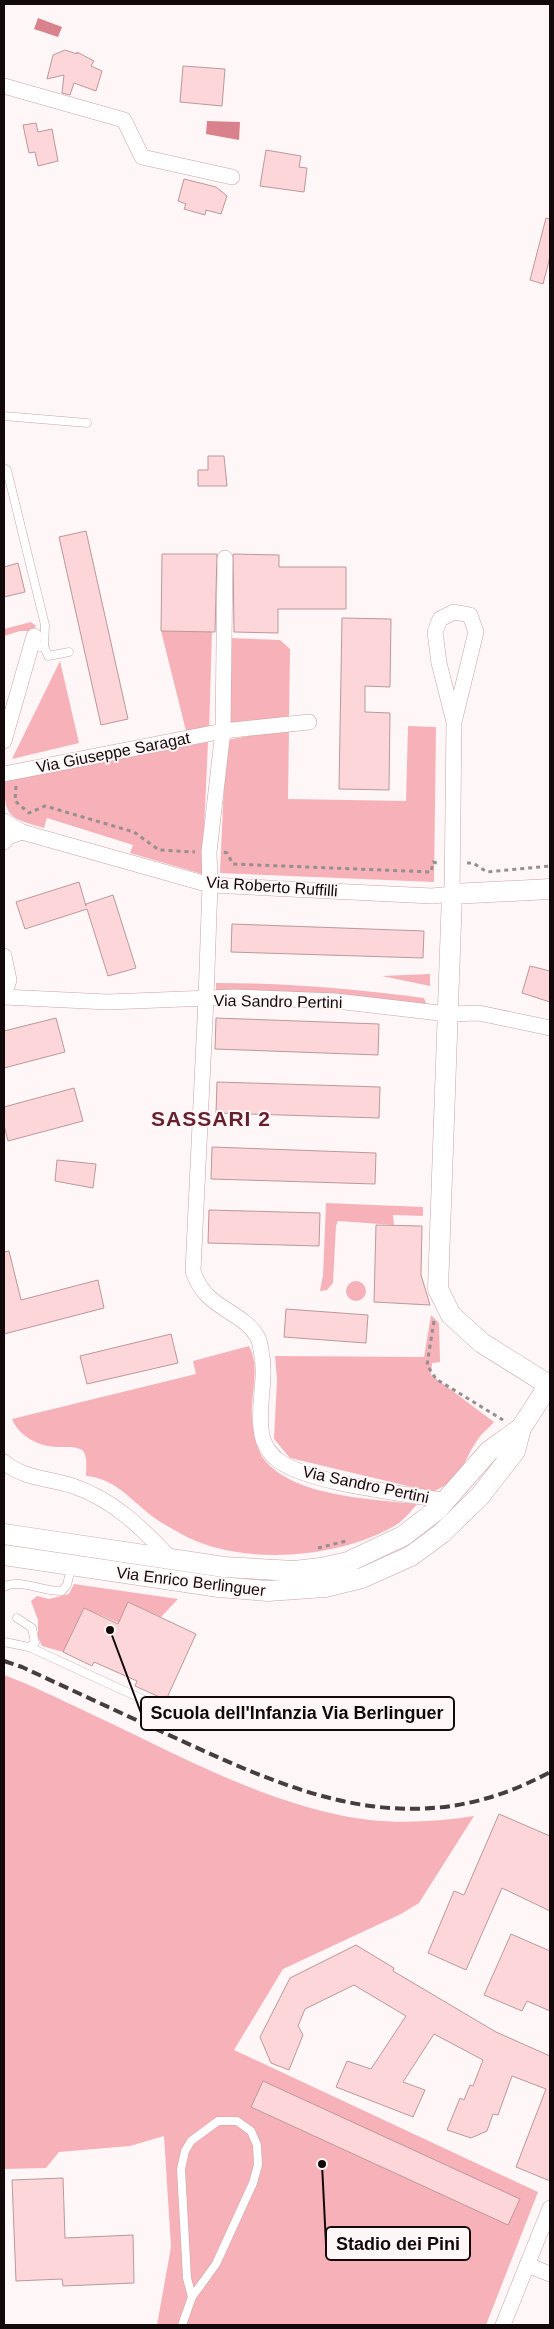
<svg xmlns="http://www.w3.org/2000/svg" width="554" height="2329" font-family="Helvetica,sans-serif">
<style>
.green{fill:#f6b2b8}
.water{fill:#d9828d}
.building{fill:#fcd6d9;stroke:#bb989b}
.lines{fill:none;stroke-linecap:round;stroke-linejoin:round}
.service-casing{stroke:#c9a5a8;stroke-width:9}
.minor-casing{stroke:#c9a5a8;stroke-width:16}
.tertiary-casing{stroke:#c9a5a8;stroke-width:21}
.path{stroke:#978e8f;stroke-width:3;stroke-dasharray:4 4;stroke-linecap:butt}
.service{stroke:#fff;stroke-width:8}
.minor{stroke:#fff;stroke-width:15}
.tertiary{stroke:#fff;stroke-width:20}
.rail{stroke:#473d3e;stroke-width:4;stroke-dasharray:10 5;stroke-linecap:butt}
.labels{text-anchor:middle;stroke-width:4;stroke-linejoin:round;paint-order:stroke}
.street-label{font-size:16px;fill:#14090a;stroke:#fef6f7}
.district-label{font-size:21px;font-weight:bold;letter-spacing:1px;fill:#651f2d;stroke:#fef6f7}
.leader{fill:none;stroke:#14090a;stroke-width:2}
.callout-dot{fill:#14090a;stroke:#fef6f7;stroke-width:2}
.callout{fill:#fef6f7;stroke:#14090a;stroke-width:2}
.callout-label{font-size:18px;text-anchor:middle;font-weight:bold;fill:#14090a}
</style>
<rect width="100%" height="100%" fill="#fef6f7"/>
<!-- green -->
<g class="green">
<polygon points="31,622 36,626 33,631 20,631 4,636 4,629"/>
<polygon points="161,631 212,631 209,732 186,731"/>
<polygon points="229,638 280,640 290,649 289,719 226,729"/>
<polygon points="60,661 79,743 12,759"/>
<polygon points="408,726 436,727 434,882 220,873 226,740 289,729 288,799 406,801"/>
<path d="M208,742L202,874L130,853L133,845L47,818L44,828C10,818 4,818 4,781Z"/>
<polygon points="430,974 430,986 382,976"/>
<path d="M216,983C288,983 353,989 424,998L427,1005L216,991Z"/>
<polygon points="326,1203 423,1207 423,1216 393,1215 394,1225 338,1221 336,1226 333,1283 327,1290 320,1291 323,1275"/>
<circle cx="356" cy="1291" r="10"/>
<path d="M431,1315L439,1323L440,1362L432,1363L431,1375L494,1422C489,1428 482,1433 478,1439C460,1465 466,1476 433,1492L290,1458L274,1439L277,1380L275,1356L424,1357Z"/>
<path d="M249,1346C261,1369 250,1393 252,1418C253,1430 256,1448 263,1458C292,1497 372,1499 417,1504C411,1511 404,1520 396,1525C342,1557 254,1565 196,1541C184,1536 173,1529 162,1523C136,1507 118,1478 86,1476C86,1469 88,1455 82,1450C76,1446 66,1447 59,1447C40,1447 19,1437 12,1419L196,1374L193,1361Z"/>
<polygon points="74,1584 178,1599 161,1617 128,1602 119,1623 84,1608 63,1652 42,1646 38,1637 38,1620 31,1601 37,1596 49,1599 69,1594"/>
<path d="M4,1675C32,1685 59,1699 87,1712C167,1749 248,1795 335,1814C381,1825 428,1823 474,1816L419,1903L401,1914L283,1969L234,2050L538,2192L486,2325H157L171,2247L164,2136L130,2146L59,2152L46,2168L4,2169Z"/>
</g>
<!-- water -->
<g class="water">
<polygon points="38,18 62,27 58,37 34,29"/>
<polygon points="207,121 240,122 239,140 206,134"/>
</g>
<!-- building -->
<g class="building">
<polygon points="65,50 77,54 77,52 94,61 91,66 102,71 96,91 74,83 70,95 62,93 64,75 47,79 53,55"/>
<polygon points="183,66 225,69 222,106 180,102"/>
<polygon points="36,123 38,132 52,129 58,161 38,166 35,152 29,153 23,125"/>
<polygon points="266,150 301,156 299,167 307,168 304,192 260,186"/>
<polygon points="184,179 216,187 227,196 221,214 206,210 205,215 184,209 186,204 178,201"/>
<polygon points="546,218 550,219 550,257 543,284 530,280"/>
<polygon points="208,456 224,456 227,486 198,486 198,470 208,470"/>
<polygon points="86,531 128,719 101,725 59,537"/>
<polygon points="162,554 217,554 215,632 161,631"/>
<polygon points="233,554 279,555 279,567 346,567 346,609 278,609 278,633 234,632"/>
<polygon points="18,563 25,592 4,597 4,567"/>
<polygon points="342,618 391,619 390,687 365,686 365,712 390,713 389,790 339,789"/>
<polygon points="79,882 86,906 86,904 113,895 136,968 108,976 87,909 25,929 16,902"/>
<polygon points="232,924 424,931 423,958 231,952"/>
<polygon points="530,966 550,971 550,1002 522,993"/>
<polygon points="56,1018 65,1052 4,1068 4,1031"/>
<polygon points="216,1018 379,1024 378,1055 215,1049"/>
<polygon points="217,1082 380,1087 379,1118 216,1113"/>
<polygon points="74,1088 83,1121 8,1141 4,1125 4,1107"/>
<polygon points="212,1147 376,1153 375,1184 211,1179"/>
<polygon points="57,1160 96,1164 93,1188 55,1181"/>
<polygon points="209,1210 320,1213 319,1246 208,1243"/>
<polygon points="376,1225 422,1226 421,1275 430,1305 374,1302"/>
<polygon points="9,1251 21,1300 98,1280 104,1308 4,1334 4,1252"/>
<polygon points="286,1309 368,1315 366,1343 284,1337"/>
<polygon points="171,1334 178,1363 87,1384 80,1356"/>
<polygon points="128,1602 196,1634 166,1700 135,1686 137,1681 94,1662 92,1666 63,1652 84,1608 118,1624"/>
<polygon points="499,1814 550,1836 550,1911 502,1888 466,1970 428,1953 454,1891 464,1895"/>
<polygon points="511,1934 550,1951 550,2011 527,2001 522,2011 484,1995"/>
<polygon points="356,1945 394,1968 393,1971 496,2032 550,2056 550,2181 516,2167 546,2089 512,2076 498,2115 493,2114 487,2131 471,2138 447,2130 460,2098 464,2100 470,2085 473,2086 483,2060 434,2034 403,2082 425,2090 413,2117 336,2087 347,2061 371,2069 406,2016 354,1985 305,2009 298,2026 303,2035 289,2070 271,2063 260,2037 290,1978"/>
<polygon points="263,2081 520,2199 508,2225 251,2107"/>
<polygon points="63,2178 65,2238 133,2235 134,2283 63,2286 62,2279 16,2281 12,2180"/>
</g>
<g class="lines">
<defs>
<g id="service">
<polyline points="4,416 87,423"/>
<polyline points="4,468 7,470 45,625 44,646"/>
<polyline points="40,647 44,646 48,656 69,652"/>
<path d="M4,1587C17,1578 45,1592 62,1591L67,1585L70,1572L67,1566"/>
<polyline points="4,1642 29,1647 35,1643 32,1628 17,1618"/>
<polyline points="29,1647 166,1710"/>
<polygon points="218,2121 237,2121 251,2131 257,2145 258,2165 253,2183 216,2264 192,2297 187,2278 181,2169 185,2151 191,2141"/>
<polyline points="182,2325 192,2297"/>
</g>
<g id="minor">
<polyline points="4,86 124,120 142,157 232,177"/>
<path d="M225,558L223,731L209,852L210,885L206,998L193,1271C205,1310 243,1310 258,1338C260,1341 260,1346 261,1350C267,1379 258,1401 261,1429C262,1442 269,1454 279,1461C311,1484 404,1493 446,1501"/>
<polyline points="4,741 34,636"/>
<polyline points="4,774 223,731 309,722"/>
<polyline points="4,821 22,832 210,885 432,896 452,894 454,722 439,663 435,632 440,619 454,612 470,615 476,632 454,722"/>
<polyline points="4,842 8,837 22,832"/>
<polyline points="4,956 9,980 4,997"/>
<polyline points="4,997 108,1002 235,997 336,1001 448,1014 479,1013 550,1028"/>
<path d="M4,1462C24,1479 49,1478 73,1486C114,1500 142,1528 171,1559"/>
<polyline points="527,2265 550,2274"/>
<polyline points="503,2325 550,2208"/>
</g>
<g id="tertiary">
<polyline points="4,1534 224,1567 294,1571 321,1568 348,1562 403,1536 438,1509 489,1451 521,1428"/>
<polyline points="4,1555 219,1587 268,1591 325,1587 362,1578 411,1556 442,1533 480,1496 515,1451 521,1428 549,1385 482,1343 451,1315 438,1289 452,894 550,889"/>
</g>
</defs>
<!-- service casing -->
<use href="#service" class="service-casing"/>
<!-- minor casing -->
<use href="#minor" class="minor-casing"/>
<!-- tertiary casing -->
<use href="#tertiary" class="tertiary-casing"/>
<!-- path -->
<g class="path">
<polyline points="16,786 15,801 29,813 45,806 134,832 159,850 195,852"/>
<polyline points="224,852 227,853 233,864 431,872 433,862 437,863"/>
<polyline points="467,863 473,863 487,872 550,866"/>
<polyline points="434,1321 427,1365 436,1379 503,1420"/>
<polyline points="318,1548 346,1541"/>
</g>
<!-- service -->
<use href="#service" class="service"/>
<!-- minor -->
<use href="#minor" class="minor"/>
<!-- tertiary -->
<use href="#tertiary" class="tertiary"/>
<!-- rail -->
<path class="rail" d="M4,1661L22,1667C74,1691 127,1716 180,1740C305,1798 418,1844 550,1772"/>
</g>
<g class="labels">
<!-- street labels -->
<g class="street-label">
<text transform="translate(113 752) rotate(-11)" y="6">Via Giuseppe Saragat</text>
<text transform="translate(272 886) rotate(4)" y="6">Via Roberto Ruffilli</text>
<text transform="translate(278 1001) rotate(1)" y="6">Via Sandro Pertini</text>
<text transform="translate(366 1484) rotate(12)" y="6">Via Sandro Pertini</text>
<text transform="translate(191 1581) rotate(7)" y="6">Via Enrico Berlinguer</text>
</g>
<!-- district labels -->
<g class="district-label">
<text x="211" y="1126">SASSARI 2</text>
</g>
</g>
<!-- callouts -->
<path class="leader" d="M110 1630L141 1713M322 2164L326 2244"/>
<g class="callout-dot">
<circle cx="110" cy="1630" r="5"/>
<circle cx="322" cy="2164" r="5"/>
</g>
<g class="callout">
<rect x="141" y="1697" width="313" height="33" rx="5"/>
<rect x="326" y="2227" width="144" height="33" rx="5"/>
</g>
<g class="callout-label">
<text x="297" y="1719">Scuola dell'Infanzia Via Berlinguer</text>
<text x="398" y="2250">Stadio dei Pini</text>
</g>
<!-- border -->
<rect width="554" height="2329" fill="none" stroke="#14090a" stroke-width="10"/>
</svg>
